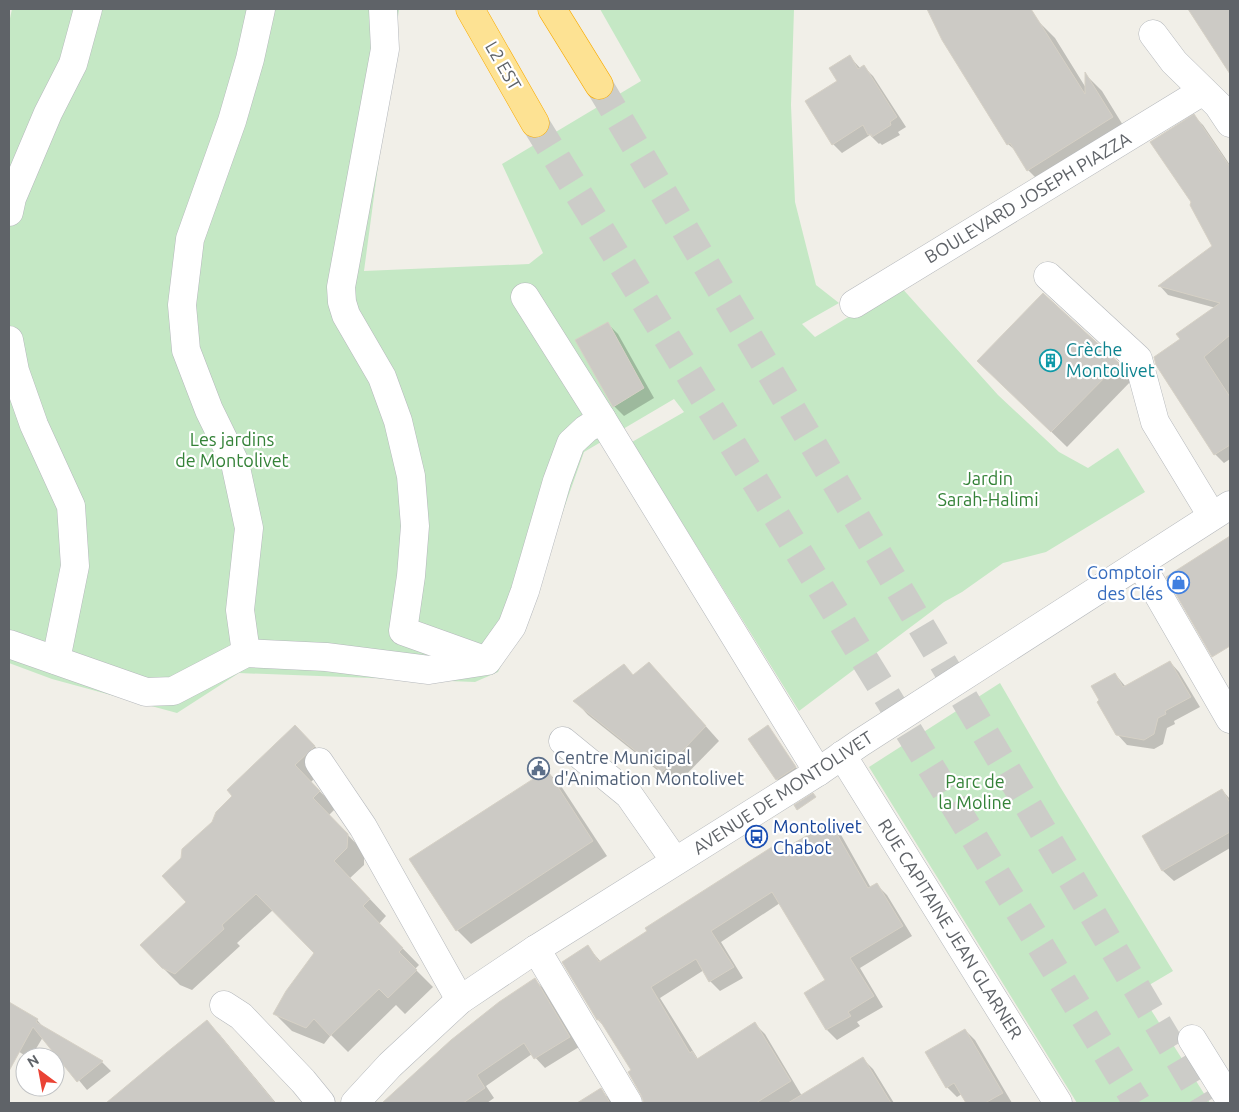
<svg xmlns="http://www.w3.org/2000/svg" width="1239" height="1112" font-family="Ubuntu,sans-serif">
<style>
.green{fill:#c5e8c5}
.shadow{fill:#0003}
.building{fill:#cccac5;stroke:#d6d1c6}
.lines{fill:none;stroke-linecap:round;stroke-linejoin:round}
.highway-tunnel{stroke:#ccccc8;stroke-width:28;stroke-dasharray:28 14;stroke-linecap:butt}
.minor-casing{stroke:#b5b8bc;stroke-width:29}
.highway-casing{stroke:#f9ab00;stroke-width:29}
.minor{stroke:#fff;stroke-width:28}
.highway{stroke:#fde293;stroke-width:28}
.labels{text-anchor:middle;stroke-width:4.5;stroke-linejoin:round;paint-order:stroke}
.street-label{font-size:18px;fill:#5f6368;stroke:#fff}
.culture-label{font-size:18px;fill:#0d838f;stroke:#fff;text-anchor:start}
.park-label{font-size:18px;fill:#348238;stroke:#fff}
.shop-label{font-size:18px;fill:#366cbe;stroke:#fff;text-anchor:end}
.service-label{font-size:18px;fill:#4e5e75;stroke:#fff;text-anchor:start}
.transit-label{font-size:18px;fill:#164399;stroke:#fff;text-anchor:start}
</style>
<rect width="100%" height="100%" fill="#f1efe8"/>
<!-- green -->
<g class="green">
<polygon points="12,9 399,9 364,271 529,264 543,253 502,164 641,81 600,9 794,9 791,105 795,202 816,285 839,303 802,324 815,337 900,286 998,395 1059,452 1088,468 1118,448 1145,492 1046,552 1003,563 962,592 944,602 799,711 632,442 684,412 674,399 584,452 532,599 498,672 475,682 239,673 177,713 52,679 9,663 9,23"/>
<polygon points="1000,683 1059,785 1173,971 1139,991 1210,1103 1077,1103 869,767"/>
</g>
<!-- shadow -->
<g class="shadow">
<polygon points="928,9 1025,9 1032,24 1038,21 1055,38 1086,88 1086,75 1102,91 1129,135 1045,187 1028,170 1018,153 1008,144 943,40"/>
<polygon points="1189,9 1230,9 1230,70 1226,66"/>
<polygon points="850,57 861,69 864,67 873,76 906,127 898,132 900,135 882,145 880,143 879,144 870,135 842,153 833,144 839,81"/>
<polygon points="1194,116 1203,125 1230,165 1230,459 1224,463 1215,454 1182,340 1216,308 1168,295 1160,286 1214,247"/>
<polygon points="608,324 618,334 654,398 624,416 614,406"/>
<polygon points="1118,363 1133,379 1067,447 994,376"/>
<polygon points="1230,538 1230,635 1212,647 1168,578"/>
<polygon points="1170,662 1179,672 1200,707 1174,721 1175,724 1167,728 1163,744 1154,749 1127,745 1117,734 1115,674 1126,687"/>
<polygon points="633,676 663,678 719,741 676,785 588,715 575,701"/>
<polygon points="768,726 800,773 782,784 777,779"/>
<polygon points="312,743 330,763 311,782 336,808 329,815 364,852 364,865 350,878 386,916 379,924 419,965 415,969 433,987 405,1014 396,1005 348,1052 331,1035 324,1044 292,1031 275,1014 315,953 273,910 237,943 240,946 192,990 180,985 163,968 188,902"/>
<polygon points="547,771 561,786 607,856 471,944 457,930"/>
<polygon points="1222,790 1230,799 1230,848 1174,881 1163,871 1143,836"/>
<polygon points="830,823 840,833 871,888 877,885 887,895 912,936 860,968 883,1007 857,1022 860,1026 837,1040 827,1030 806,993 827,980 780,903 721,942 743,978 720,991 710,981 704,970 660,998 698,1059 755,1024 765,1034 802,1096 863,1059 873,1069 894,1103 645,1103 633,1071 605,1027 598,1020 588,947 601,962 775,847 781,852"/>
<polygon points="535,980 545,990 579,1047 545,1068 532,1054 486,1086 494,1098 487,1103 385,1103"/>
<polygon points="9,1003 37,1020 46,1030 102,1062 111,1071 87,1090 43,1037 31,1057 27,1057 9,1045"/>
<polygon points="206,1022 220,1035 276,1103 171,1103 183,1093 181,1091 167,1103 120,1103 115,1097"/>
<polygon points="965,1030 975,1040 1012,1103 967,1103 962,1094 957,1097 947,1087"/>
<polygon points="601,1090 613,1103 579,1103"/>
</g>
<!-- building -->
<g class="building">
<polygon points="927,9 1031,9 1085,94 1085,72 1113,117 1027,171 1010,143 1007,145 942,40"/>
<polygon points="1188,9 1230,9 1230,74"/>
<polygon points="850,55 858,69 864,65 897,117 890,122 891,125 872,137 871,134 868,135 863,125 832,145 805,101 837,81 829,68"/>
<polygon points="1194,114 1230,167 1230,335 1204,357 1230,397 1230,445 1214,455 1156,365 1154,357 1180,339 1176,334 1220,303 1158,286 1212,246 1190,205 1191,202 1150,142"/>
<polygon points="1043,293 1119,363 1051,432 977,361"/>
<polygon points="608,322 644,388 613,407 575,340"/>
<polygon points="1230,536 1230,646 1212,657 1166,577"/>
<polygon points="1170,661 1191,697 1165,711 1166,714 1158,718 1154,734 1144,740 1116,735 1097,702 1099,700 1091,686 1115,673 1123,687"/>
<polygon points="649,662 706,726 662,772 573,701 624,664 633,675"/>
<polygon points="295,725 315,746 295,765 320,791 313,798 348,834 347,848 334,861 370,899 363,906 403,948 399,952 417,970 388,998 379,989 330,1036 314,1019 306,1028 273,1014 286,991 314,953 256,894 222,925 224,929 175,974 162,968 140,945 186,902 162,876 181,858 182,849 212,822 216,812 232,796 227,790"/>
<polygon points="768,725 796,767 776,780 748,739"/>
<polygon points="547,770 593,841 456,931 409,859"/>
<polygon points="1222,789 1230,803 1230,832 1162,871 1142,836"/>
<polygon points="813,793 816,797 797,810 794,805"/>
<polygon points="830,822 868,888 877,883 903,926 850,958 874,996 848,1012 851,1016 826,1030 804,993 825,980 772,892 711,931 734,967 709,982 696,959 651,987 690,1053 692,1051 697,1059 755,1022 791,1081 756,1103 644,1103 641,1095 628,1072 631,1070 599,1019 597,1020 562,962 588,945 599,962 647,931 645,928 775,845 779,852"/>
<polygon points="535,978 570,1037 534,1059 524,1043 477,1075 485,1088 463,1103 382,1103 451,1040 499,1002"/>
<polygon points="9,1002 38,1019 36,1022 103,1061 77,1082 33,1027 9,1071"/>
<polygon points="207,1020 275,1103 106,1103 166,1053"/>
<polygon points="965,1029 1003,1093 985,1103 966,1103 954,1083 946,1088 925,1052"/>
<polygon points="863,1057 891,1103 788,1103"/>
<polygon points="601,1088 610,1103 577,1103"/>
</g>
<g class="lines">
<!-- highway-tunnel -->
<g class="highway-tunnel">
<polyline points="599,85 1205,1103"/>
<polyline points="535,123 1137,1103"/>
</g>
<defs>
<g id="minor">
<polyline points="383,9 385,49 341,287 342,302 346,315 382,377 398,421 411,476 415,526 411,576 403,631 484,660"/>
<polyline points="1153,34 1174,62 1218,105 1230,123"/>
<polyline points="9,212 12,198 48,113 73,64 88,9"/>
<polyline points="1048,276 1138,359 1155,422 1212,516"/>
<polyline points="525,297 602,419"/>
<polyline points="854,304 1203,91"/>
<polyline points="9,340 15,371 34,425 71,506 75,566 56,660"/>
<polyline points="1140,563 1230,719"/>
<polyline points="9,644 146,692 173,691 246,653 326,657 429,670 487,661 512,626 525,591 557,481 571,443 586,429 602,419 818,772"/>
<polyline points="246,653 240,610 249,528 235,463 209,410 186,350 182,305 190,239 232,121 250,59 261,9"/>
<polyline points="563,741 629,795 675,861"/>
<polyline points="842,755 1058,1103"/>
<polyline points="319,762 363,827 460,1000"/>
<polyline points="536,949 628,1103"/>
<polyline points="224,1005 241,1016 303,1081 321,1103"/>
<polyline points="1192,1039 1230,1100"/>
<polyline points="355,1103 390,1065 460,1000 536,949 818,772 860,743 1230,505"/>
</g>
<g id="highway">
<polyline points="470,9 535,123"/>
<polyline points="552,9 599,85"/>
</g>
</defs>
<!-- minor casing -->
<use href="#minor" class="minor-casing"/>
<!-- highway casing -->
<use href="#highway" class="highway-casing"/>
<!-- minor -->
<use href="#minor" class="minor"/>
<!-- highway -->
<use href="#highway" class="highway"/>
</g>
<!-- icons -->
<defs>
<symbol id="building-ring" viewBox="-11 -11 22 22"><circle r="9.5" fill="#fff" stroke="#0f9aa8" stroke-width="1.5"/><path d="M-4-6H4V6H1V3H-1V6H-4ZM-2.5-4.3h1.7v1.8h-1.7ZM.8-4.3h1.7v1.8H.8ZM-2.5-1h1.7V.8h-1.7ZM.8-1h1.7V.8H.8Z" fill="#0f9aa8"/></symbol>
<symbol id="shop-ring" viewBox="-11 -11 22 22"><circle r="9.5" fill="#fff" stroke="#3f7fe0" stroke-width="1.5"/><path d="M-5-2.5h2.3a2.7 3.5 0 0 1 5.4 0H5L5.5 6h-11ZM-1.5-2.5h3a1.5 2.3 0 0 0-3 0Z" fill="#3f7fe0"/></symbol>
<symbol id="civic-ring" viewBox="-11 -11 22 22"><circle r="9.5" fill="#fff" stroke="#5c6f8a" stroke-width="1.5"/><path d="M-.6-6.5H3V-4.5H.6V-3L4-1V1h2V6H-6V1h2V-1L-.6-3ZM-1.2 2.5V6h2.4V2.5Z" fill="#5c6f8a"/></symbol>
<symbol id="bus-ring" viewBox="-11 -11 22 22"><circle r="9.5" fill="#fff" stroke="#1a4fb4" stroke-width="1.5"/><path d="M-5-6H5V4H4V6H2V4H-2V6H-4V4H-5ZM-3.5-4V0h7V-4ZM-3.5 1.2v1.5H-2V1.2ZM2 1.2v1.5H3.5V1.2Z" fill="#1a4fb4"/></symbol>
</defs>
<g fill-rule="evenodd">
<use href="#building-ring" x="1038" y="348" width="25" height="25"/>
<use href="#shop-ring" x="1166" y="570" width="25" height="25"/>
<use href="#civic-ring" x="526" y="756" width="25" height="25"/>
<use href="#bus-ring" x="744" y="824" width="25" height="25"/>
</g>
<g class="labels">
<!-- street labels -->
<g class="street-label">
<text transform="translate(503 66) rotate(60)" y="6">L2 EST</text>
<text transform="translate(1028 198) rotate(-31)" y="6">BOULEVARD JOSEPH PIAZZA</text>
<text transform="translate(783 793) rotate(-33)" y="6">AVENUE DE MONTOLIVET</text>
<text transform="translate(950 929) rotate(58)" y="6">RUE CAPITAINE JEAN GLARNER</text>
</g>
<!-- culture labels -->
<g class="culture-label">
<text x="1066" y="356">Crèche<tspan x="1066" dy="21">Montolivet</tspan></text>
</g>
<!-- park labels -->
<g class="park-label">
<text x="232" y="446">Les jardins<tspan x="232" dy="21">de Montolivet</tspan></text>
<text x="988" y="485">Jardin<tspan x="988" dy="21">Sarah-Halimi</tspan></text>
<text x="975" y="788">Parc de<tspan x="975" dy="21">la Moline</tspan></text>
</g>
<!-- shop labels -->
<g class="shop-label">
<text x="1163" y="579">Comptoir<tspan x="1163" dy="21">des Clés</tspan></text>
</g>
<!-- service labels -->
<g class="service-label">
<text x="554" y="764">Centre Municipal<tspan x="554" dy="21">d'Animation Montolivet</tspan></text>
</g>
<!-- transit labels -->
<g class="transit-label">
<text x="773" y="833">Montolivet<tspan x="773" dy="21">Chabot</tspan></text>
</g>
</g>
<!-- border -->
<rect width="1239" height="1112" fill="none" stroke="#5f6368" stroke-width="20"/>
<!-- north arrow -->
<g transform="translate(40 1072) rotate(328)"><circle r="24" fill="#ffffff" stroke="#bfc1c3"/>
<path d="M0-4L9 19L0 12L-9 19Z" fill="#ea4335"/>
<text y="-8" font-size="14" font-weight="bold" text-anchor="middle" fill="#5f6368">N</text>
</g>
</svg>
